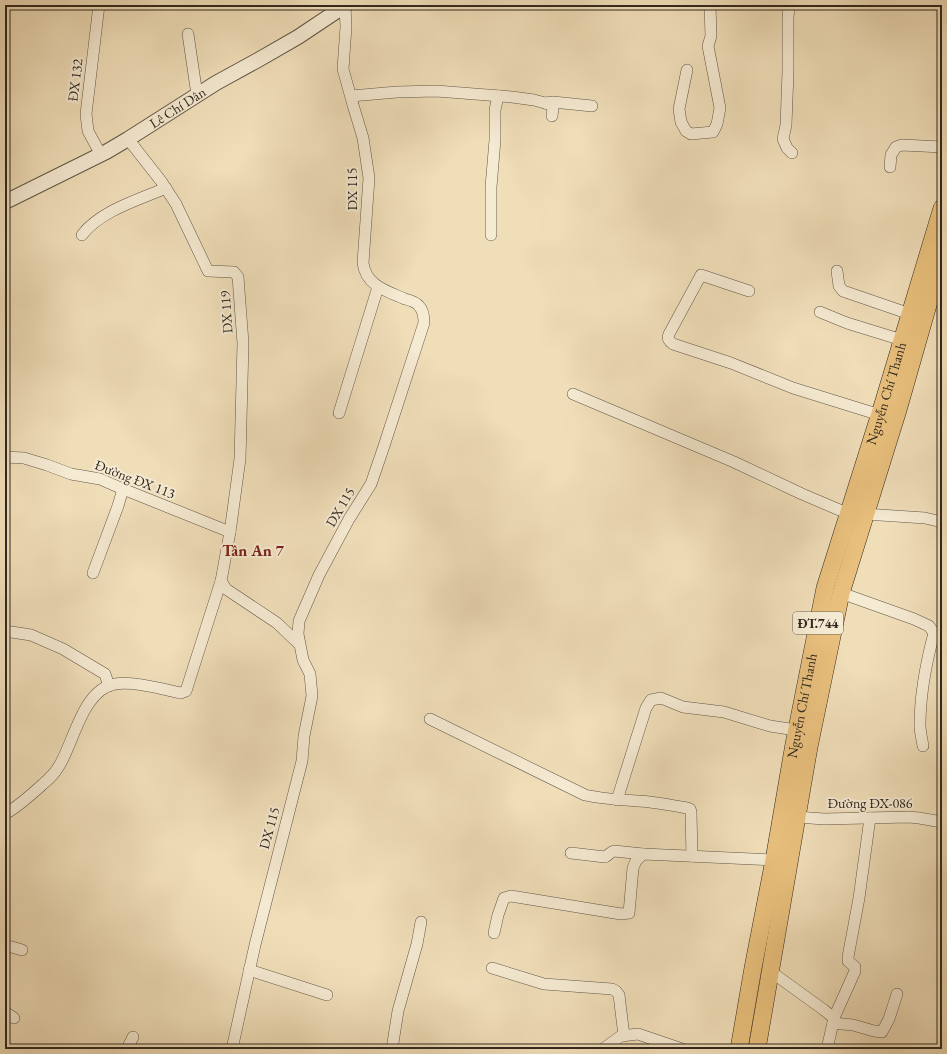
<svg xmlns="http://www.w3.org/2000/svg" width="947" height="1054" font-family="'EB Garamond',serif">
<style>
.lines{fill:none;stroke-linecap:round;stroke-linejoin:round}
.minor-casing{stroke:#605646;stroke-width:12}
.tertiary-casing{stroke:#605646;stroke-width:16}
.primary-casing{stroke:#30281f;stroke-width:18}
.minor{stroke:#f5ead2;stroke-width:11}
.tertiary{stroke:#f5ead2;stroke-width:14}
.primary{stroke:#e8bf7c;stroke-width:17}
.labels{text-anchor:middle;stroke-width:4;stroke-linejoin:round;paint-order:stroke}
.shield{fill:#f5ead2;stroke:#6b6255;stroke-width:1}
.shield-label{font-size:13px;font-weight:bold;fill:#30281f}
.street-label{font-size:14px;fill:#30281f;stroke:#f5ead2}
.quarter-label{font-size:16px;font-weight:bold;fill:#7a1f14;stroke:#f5ead2}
</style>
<rect width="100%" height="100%" fill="#f0deb9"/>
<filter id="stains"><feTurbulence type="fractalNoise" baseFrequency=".005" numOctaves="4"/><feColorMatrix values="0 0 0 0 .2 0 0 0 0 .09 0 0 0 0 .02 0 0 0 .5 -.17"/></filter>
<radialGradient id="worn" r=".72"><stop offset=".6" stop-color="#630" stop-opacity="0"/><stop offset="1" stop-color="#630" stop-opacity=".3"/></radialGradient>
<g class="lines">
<defs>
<g id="minor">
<polyline points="99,5 86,114 88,131 101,155"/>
<polyline points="789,5 788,18 788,72 786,125 783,139 787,148 792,153"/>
<polyline points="188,34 197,95"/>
<polyline points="687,70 679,109 681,122 686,131 691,134 713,132 717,124 720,108 708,46 711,36 710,5"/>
<polyline points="351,96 397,92 436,91 512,97 534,100 545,103 551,105 553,108 552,116"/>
<polyline points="545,103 553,102 592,106"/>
<polyline points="128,139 161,181 176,204 208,271 234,272 238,277 243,343 240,459 230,532 221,581 226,589 277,623 299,644"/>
<polyline points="890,167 891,155 896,147 902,145 942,147"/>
<path d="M82,235C100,211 138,200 166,188"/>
<polyline points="491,235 491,187 495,140 495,110 498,96"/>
<polyline points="837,271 839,286 843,291 910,314"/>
<path d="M749,291L701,275L669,334C667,339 669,341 673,344L731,363L793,388L880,415"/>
<polyline points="820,312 847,323 902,340"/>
<polyline points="573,394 656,429 734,462 802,494 849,514"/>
<polyline points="339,413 378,287"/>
<polyline points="5,457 24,458 47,465 71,474 100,479 123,489 230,532"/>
<polyline points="865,514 925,518 942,522"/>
<polyline points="93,573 118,506 123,489"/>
<polyline points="841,593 914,619 929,626 934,633 942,635"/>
<polyline points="5,631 31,635 63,649 105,674 109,686"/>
<path d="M430,719L585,795C603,799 620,800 638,801C654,802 671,805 687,808L690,809L691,812L692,856"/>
<path d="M923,746C922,739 920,732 920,725C920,693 926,663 934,633"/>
<polyline points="617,800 646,708 651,700 661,698 683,707 724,712 770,726 796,730"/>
<path d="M5,814C19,806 31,795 43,784C49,779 55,773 59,766C74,742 83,689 115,684C134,681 162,689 181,693L186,691L221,581"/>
<polyline points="797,817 824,819 909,817 919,818 942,822"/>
<path d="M571,853L605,857C609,855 610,852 614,851L643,854"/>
<polyline points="494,933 498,915 504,898 511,896 621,914 629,913 633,868 636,861 643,854 774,860"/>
<polyline points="5,945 22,950"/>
<polyline points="492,968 544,984 612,989 616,991 619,995 624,1036"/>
<polyline points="249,970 327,995"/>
<polyline points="770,971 824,1010 834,1018 827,1049"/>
<polyline points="5,1012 14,1018"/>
<polyline points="834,1018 855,971 855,967 848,961 848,957 859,898 870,818"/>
<polyline points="833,1023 853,1025 874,1031 882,1032 889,1019 897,994"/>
<polyline points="127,1049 133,1037"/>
<path d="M232,1049L255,945L302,761L304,736L312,696L310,674L303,660L298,634L299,621L319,575L349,519L371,484L383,449L424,323C424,318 423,310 419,306C416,302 409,300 405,299C387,291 366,286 363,263L369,178L363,138L353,105L343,69L346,27L345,6"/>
<polyline points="392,1049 398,1011 417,944 421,922"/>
<polyline points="603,1049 621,1036 638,1034 682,1049"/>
</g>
<g id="tertiary">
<path id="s1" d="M5,202L106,152L128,139L216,83L258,60L298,37L346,5"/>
</g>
<g id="primary">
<path id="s2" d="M739,1049L753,968L774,860L794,744L825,588L883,404L942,208"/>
<polyline points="757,1049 809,747 841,593 898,410 942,256"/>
</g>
</defs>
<!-- minor casing -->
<use href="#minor" class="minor-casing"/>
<!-- tertiary casing -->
<use href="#tertiary" class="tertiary-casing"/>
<!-- primary casing -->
<use href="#primary" class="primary-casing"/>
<!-- minor -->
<use href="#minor" class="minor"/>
<!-- tertiary -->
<use href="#tertiary" class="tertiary"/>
<!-- primary -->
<use href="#primary" class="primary"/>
</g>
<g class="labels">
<!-- shield labels -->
<rect class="shield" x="793" y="612" width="50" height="22" rx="3"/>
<g class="shield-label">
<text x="818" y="628">ĐT.744</text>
</g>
<!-- street labels -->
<g class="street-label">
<text transform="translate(75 80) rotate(-83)" y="5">ĐX 132</text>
<text dy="5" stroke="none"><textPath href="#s1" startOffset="197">Lê Chí Dân</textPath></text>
<text transform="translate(352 189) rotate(-90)" y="5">DX 115</text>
<text transform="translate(226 312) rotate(-94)" y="5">DX 119</text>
<text dy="5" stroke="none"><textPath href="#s2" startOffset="673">Nguyễn Chí Thanh</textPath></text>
<text transform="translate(135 479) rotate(21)" y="5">Đường ĐX 113</text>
<text transform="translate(340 507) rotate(-60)" y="5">DX 115</text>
<text dy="5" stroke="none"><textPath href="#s2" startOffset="349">Nguyễn Chí Thanh</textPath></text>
<text x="870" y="808">Đường ĐX-086</text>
<text transform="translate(269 828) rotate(-75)" y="5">DX 115</text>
</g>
<!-- quarter labels -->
<g class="quarter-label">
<text x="253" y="556">Tân An 7</text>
</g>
</g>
<!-- margin -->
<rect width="947" height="1054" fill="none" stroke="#f0deb9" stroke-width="20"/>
<rect x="6" y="6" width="935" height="1042" fill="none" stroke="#30281f" stroke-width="2"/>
<rect x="10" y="10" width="927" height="1034" fill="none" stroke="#30281f"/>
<rect width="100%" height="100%" filter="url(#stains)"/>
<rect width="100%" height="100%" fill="url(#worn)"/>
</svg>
